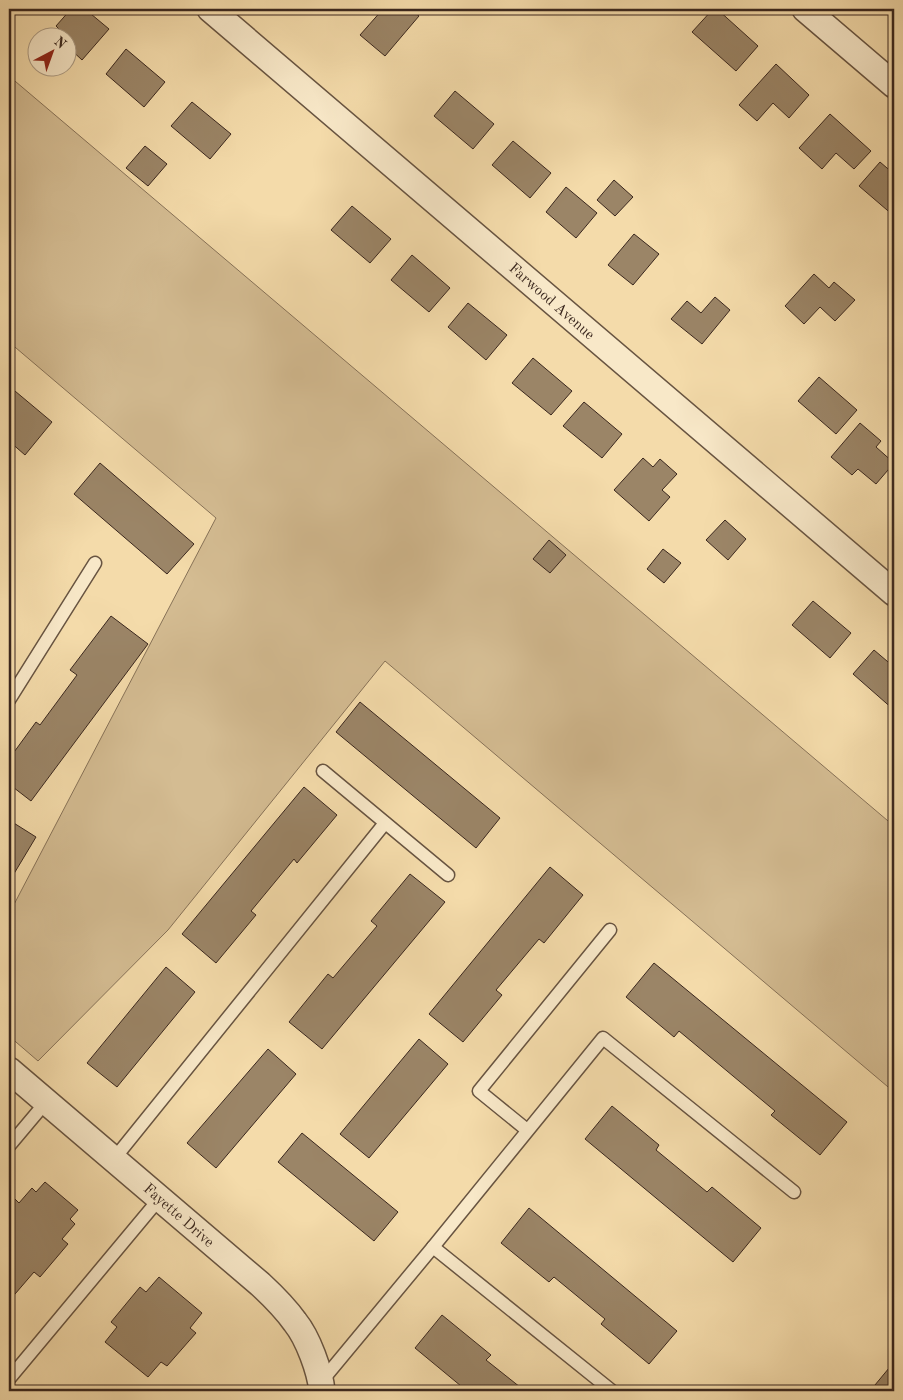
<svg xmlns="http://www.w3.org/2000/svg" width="903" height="1400" font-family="'Old Standard TT',serif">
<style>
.green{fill:#d4bc92;stroke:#877258}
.building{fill:#9b8567;stroke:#3a271e}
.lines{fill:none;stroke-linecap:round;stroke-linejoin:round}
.service-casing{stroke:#685441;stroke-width:15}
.minor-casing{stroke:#685441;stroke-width:28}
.service{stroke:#f8e8c8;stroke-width:12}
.minor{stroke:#f8e8c8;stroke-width:25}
.labels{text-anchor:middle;stroke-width:5;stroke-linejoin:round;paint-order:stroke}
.street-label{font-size:15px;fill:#3a271e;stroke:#f8e8c8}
</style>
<rect width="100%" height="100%" fill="#f4dbaa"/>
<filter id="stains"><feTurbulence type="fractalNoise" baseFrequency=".004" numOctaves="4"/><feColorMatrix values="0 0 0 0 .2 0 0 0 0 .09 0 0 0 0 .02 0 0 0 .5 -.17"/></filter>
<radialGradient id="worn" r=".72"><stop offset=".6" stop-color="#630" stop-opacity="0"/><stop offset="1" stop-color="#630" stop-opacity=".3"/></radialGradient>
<!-- green -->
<polygon class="green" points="9,76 894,826 894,1092 385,661 168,930 38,1061 9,1036 9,914 216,518 9,342"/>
<!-- building -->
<g class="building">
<polygon points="71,9 85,9 109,29 82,60 68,47 68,38 59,38 63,33 56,26"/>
<polygon points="383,9 410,9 419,16 385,56 360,35"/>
<polygon points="713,9 717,9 758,46 736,71 692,32"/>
<polygon points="126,49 165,82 144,107 106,74"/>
<polygon points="776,64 809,95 789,118 773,103 757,121 739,105"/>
<polygon points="455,91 494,124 473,149 434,116"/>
<polygon points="192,102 231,134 210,159 171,126"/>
<polygon points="830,114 871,151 854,169 836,153 822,169 799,148"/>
<polygon points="513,141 551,173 530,198 492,165"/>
<polygon points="145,146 167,164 148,186 126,168"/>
<polygon points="880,162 894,174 894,216 859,186"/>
<polygon points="614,180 633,197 615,216 597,200"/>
<polygon points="566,187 597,213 576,238 546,212"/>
<polygon points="352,206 391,239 370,263 331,230"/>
<polygon points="634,234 659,254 633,285 608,265"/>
<polygon points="412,255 450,288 429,312 391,280"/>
<polygon points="814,274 829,288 834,282 855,300 835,321 820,307 804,324 785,306"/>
<polygon points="715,297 730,310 702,344 671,319 687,301 701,313"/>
<polygon points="468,303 507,335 486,360 448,327"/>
<polygon points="533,358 572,391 551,415 512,383"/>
<polygon points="819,377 857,410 836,434 798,401"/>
<polygon points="9,386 52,422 25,455 9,441"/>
<polygon points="584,402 622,434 602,458 563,426"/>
<polygon points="860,423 881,441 876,447 894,463 876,484 858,469 852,475 831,457"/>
<polygon points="643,458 653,467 660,459 677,474 662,490 670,497 649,521 614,490"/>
<polygon points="100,463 194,544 167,574 74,494"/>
<polygon points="725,520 746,539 728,560 706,540"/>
<polygon points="549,540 566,555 550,573 533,559"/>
<polygon points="663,549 681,563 664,583 647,569"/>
<polygon points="813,601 851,633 830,658 792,625"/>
<polygon points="111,616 148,644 31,801 9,784 9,759 36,722 40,725 77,675 70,670"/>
<polygon points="874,650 894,667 894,710 853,674"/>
<polygon points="360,702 500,818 476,848 336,732"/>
<polygon points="304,787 337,815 297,863 294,859 251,911 256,915 216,963 182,934"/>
<polygon points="9,820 36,837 9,882"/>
<polygon points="550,867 583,895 544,943 539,939 496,990 502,995 463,1042 429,1014"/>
<polygon points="410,874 445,902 322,1049 289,1022 328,974 333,978 377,926 371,921"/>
<polygon points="654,963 847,1122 820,1155 771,1115 775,1111 679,1031 674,1037 626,997"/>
<polygon points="166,967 195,992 117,1087 87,1063"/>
<polygon points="419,1039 448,1064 369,1158 340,1134"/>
<polygon points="268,1049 296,1074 216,1168 187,1143"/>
<polygon points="612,1106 659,1145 656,1150 707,1192 712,1187 761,1228 733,1262 585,1139"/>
<polygon points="302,1133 398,1212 374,1241 278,1162"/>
<polygon points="45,1182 78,1210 70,1219 75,1224 62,1239 68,1244 40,1277 34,1272 9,1301 9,1204 14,1198 19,1203 32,1188 36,1192"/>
<polygon points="529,1208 677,1331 649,1364 601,1324 605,1319 554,1277 549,1282 501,1243"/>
<polygon points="159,1277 202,1313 190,1328 196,1333 167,1366 161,1362 148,1377 105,1342 117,1327 111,1322 140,1287 146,1292"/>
<polygon points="442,1315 491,1355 486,1360 525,1391 467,1391 415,1348"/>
<polygon points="894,1362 894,1391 870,1391"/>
</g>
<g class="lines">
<defs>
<g id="service">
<polyline points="9,700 95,563"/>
<polyline points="323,771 448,875"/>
<polyline points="527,1130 479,1091 610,930"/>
<polyline points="9,1146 46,1102"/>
<polyline points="114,1159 385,823"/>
<polyline points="433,1247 612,1391"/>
<polyline points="9,1379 160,1198"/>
<polyline points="321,1382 433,1247 603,1038 794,1192"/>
</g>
<g id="minor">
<polyline points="210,9 894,593"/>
<polyline points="805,9 894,85"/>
<path d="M9,1070L260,1284C273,1296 285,1308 295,1322C308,1338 320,1371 322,1391"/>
</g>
</defs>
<!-- service casing -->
<use href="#service" class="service-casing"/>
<!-- minor casing -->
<use href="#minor" class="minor-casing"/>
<!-- service -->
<use href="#service" class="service"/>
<!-- minor -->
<use href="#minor" class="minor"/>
</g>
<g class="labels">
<!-- street labels -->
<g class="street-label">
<text transform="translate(552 301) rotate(41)" y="5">Farwood Avenue</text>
<text transform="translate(179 1215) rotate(41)" y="5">Fayette Drive</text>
</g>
</g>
<!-- margin -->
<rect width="903" height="1400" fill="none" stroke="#f4dbaa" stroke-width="30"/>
<rect x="10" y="10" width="883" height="1380" fill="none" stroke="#3a271e" stroke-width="2.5"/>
<rect x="15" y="15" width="873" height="1370" fill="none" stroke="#3a271e"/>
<!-- north arrow -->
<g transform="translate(52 52) rotate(41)"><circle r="24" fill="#f8e8c8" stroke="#ac9b84"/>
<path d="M0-4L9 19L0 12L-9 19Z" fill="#8f2418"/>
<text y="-8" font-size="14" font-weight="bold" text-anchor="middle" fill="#3a271e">N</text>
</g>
<rect width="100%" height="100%" filter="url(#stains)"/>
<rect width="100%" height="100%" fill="url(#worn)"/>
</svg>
